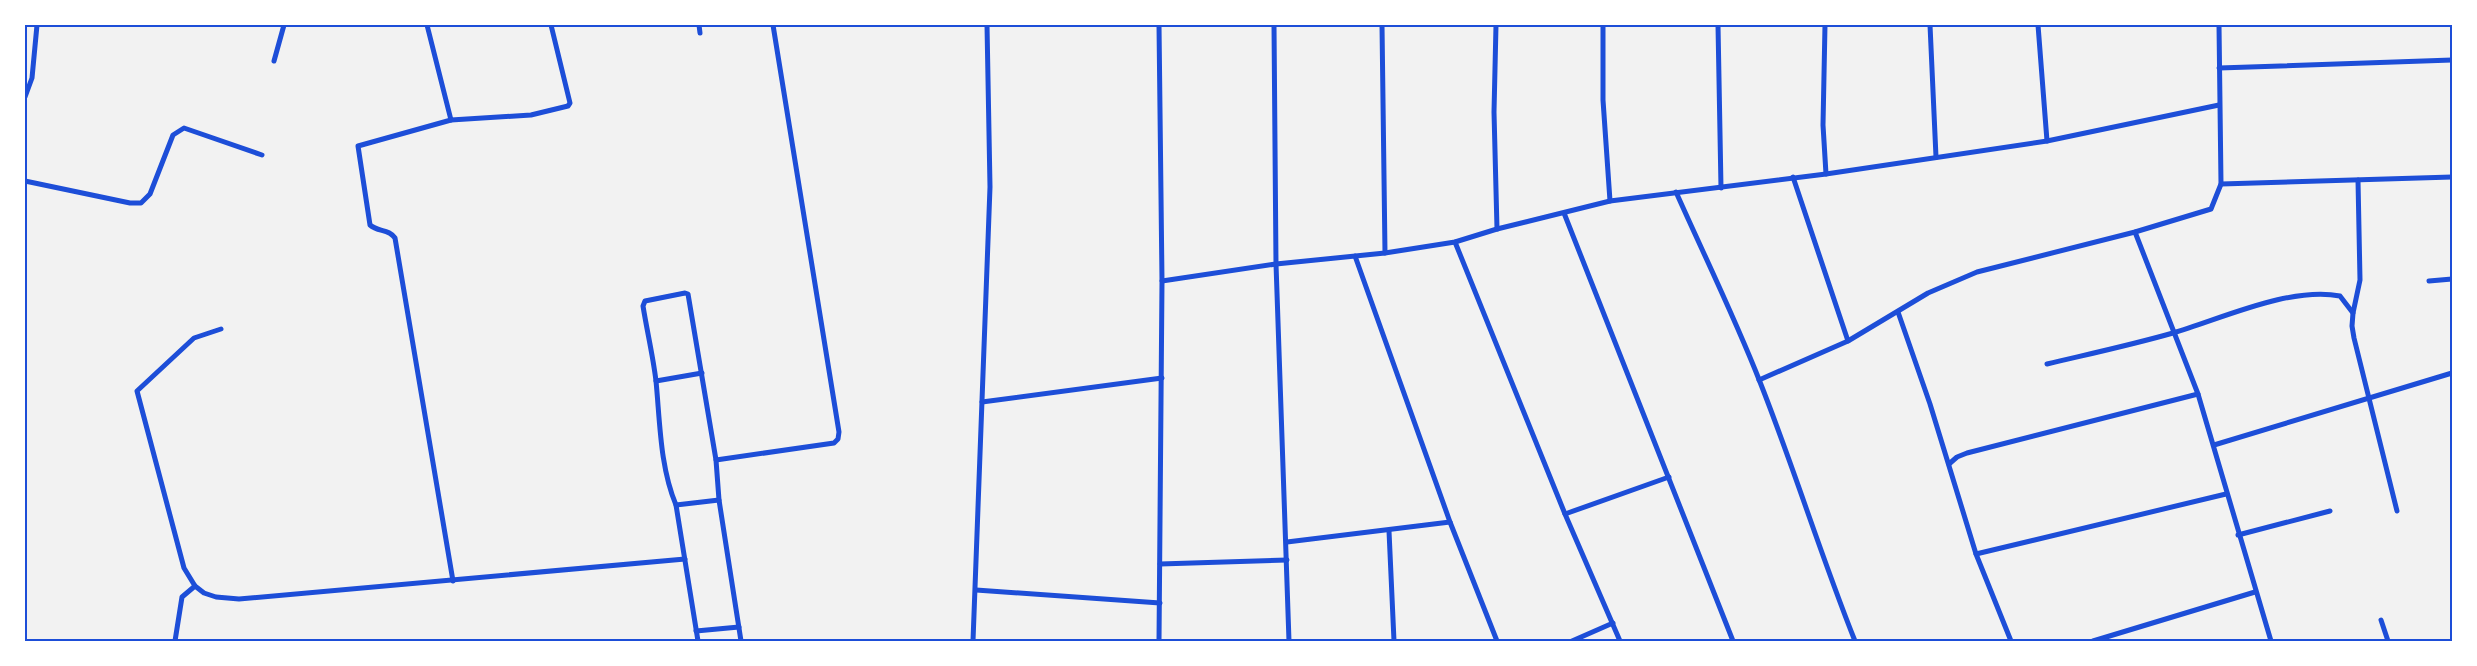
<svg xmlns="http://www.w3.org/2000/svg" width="2477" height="666" font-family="'DM Sans',sans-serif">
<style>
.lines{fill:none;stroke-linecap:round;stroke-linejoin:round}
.minor{stroke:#1d4ed8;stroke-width:5}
.neatline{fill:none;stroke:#1d4ed8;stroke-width:2}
</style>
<rect width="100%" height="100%" fill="#f2f2f2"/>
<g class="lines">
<!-- minor -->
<g class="minor">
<polyline points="427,25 451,120"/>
<polyline points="699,25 700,33"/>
<polyline points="1274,25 1276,264 1289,641"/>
<polyline points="1382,25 1385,253"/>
<polyline points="1496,25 1494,112 1497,229"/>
<polyline points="1603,25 1603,100 1610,201"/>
<polyline points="1718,25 1721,188"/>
<polyline points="1825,25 1823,125 1826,174"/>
<polyline points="1930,25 1936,157"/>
<polyline points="2038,25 2047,141"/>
<polyline points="274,61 284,25"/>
<polyline points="2219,68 2452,60"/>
<polyline points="25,97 32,78 37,25"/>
<polyline points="1793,177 1848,341"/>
<polyline points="25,181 130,203 141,203 150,194 173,135 184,128 262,155"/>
<polyline points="2221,184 2452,177"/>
<path d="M1676,192C1704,255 1735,318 1760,382C1794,468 1821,556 1855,641"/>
<polyline points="1564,213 1733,641"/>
<polyline points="2135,232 2198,394 2271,641"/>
<polyline points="1455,242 1565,514 1620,641"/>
<polyline points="1355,256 1450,522 1497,641"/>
<polyline points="1162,281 1276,264 1385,253 1455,242 1497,229 1610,201 1826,174 2047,141 2219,105"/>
<polyline points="2429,281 2452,279"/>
<polyline points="1898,312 1930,404 1976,554 2011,641"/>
<polyline points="2353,313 2360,280 2358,180"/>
<polyline points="221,329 194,338 137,391 184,568 195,586 204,593 216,597 239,599 685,559"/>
<path d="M2047,364C2089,354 2131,345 2173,333C2221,319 2291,286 2340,296L2353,313L2352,326L2354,338L2397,511"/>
<polyline points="1759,380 1848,341 1928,293 1977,272 2135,232 2211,209 2221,184 2219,25"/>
<polyline points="656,381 702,373"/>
<polyline points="982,402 1162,378"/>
<polyline points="2214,445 2452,373"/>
<polyline points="716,460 834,443 838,439 839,432 773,25"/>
<polyline points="1949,464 1957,457 1967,453 2198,394"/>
<polyline points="676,505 719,500"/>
<polyline points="1565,514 1669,477"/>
<polyline points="1389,531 1394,641"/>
<polyline points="2238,535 2330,511"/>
<polyline points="1287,542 1450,522"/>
<polyline points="1976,554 2226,494"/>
<polyline points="1160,564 1287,560"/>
<path d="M453,581L395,238C389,229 378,232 370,225L358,146L451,120L531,115L568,106L570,103L551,25"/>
<polyline points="976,590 1160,603"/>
<polyline points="2381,620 2388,641"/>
<polyline points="696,631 739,627"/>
<polyline points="175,641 182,597 195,586"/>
<path d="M698,641L676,505C660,467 660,422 656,381C653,356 647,331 643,306L645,301L685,293L688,294L716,460L719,500L741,641"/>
<polyline points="973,641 990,187 987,25"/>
<polyline points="1159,641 1162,281 1159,25"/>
<polyline points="1572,641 1613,623"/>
<polyline points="2093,641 2255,592"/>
</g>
</g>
<!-- border -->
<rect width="2477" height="666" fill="none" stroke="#ffffff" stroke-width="52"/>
<rect x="26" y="26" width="2425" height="614" class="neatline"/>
</svg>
